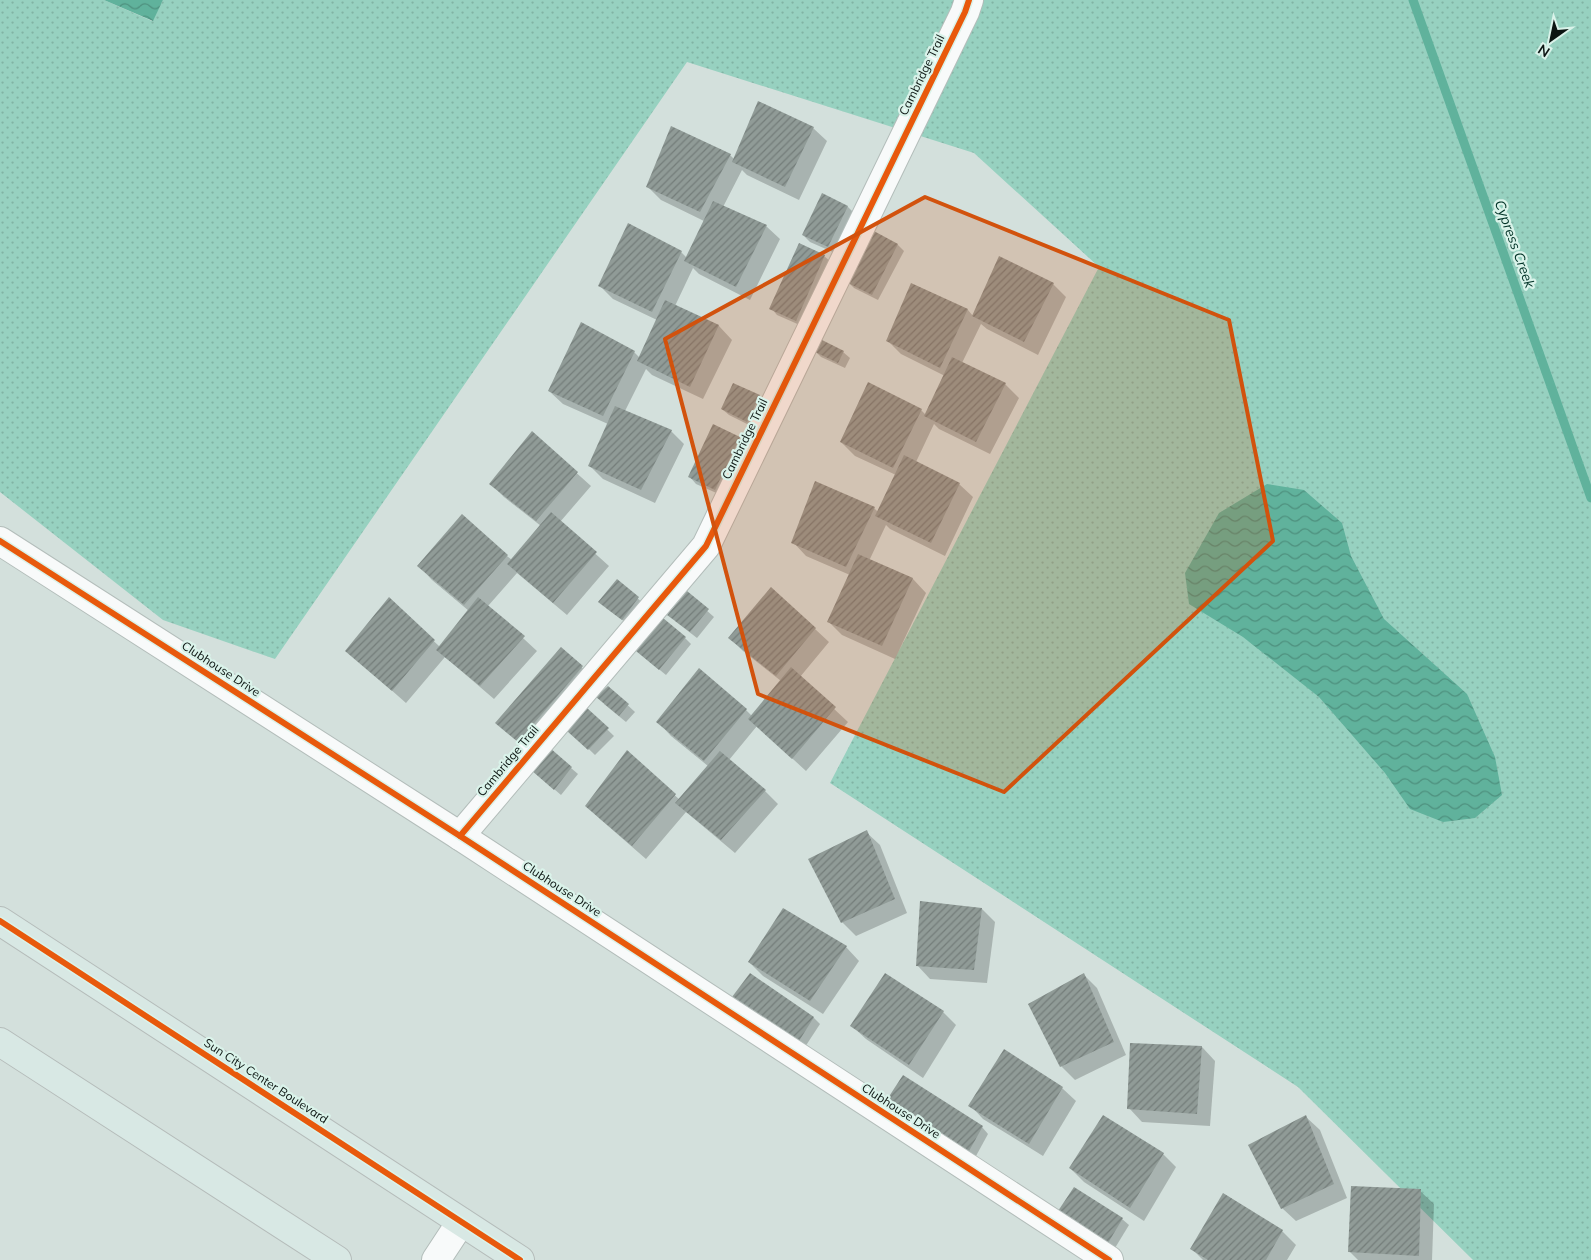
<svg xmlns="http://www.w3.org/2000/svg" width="1591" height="1260" font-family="Mulish,sans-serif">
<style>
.grass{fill:url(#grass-dots)}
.water{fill:url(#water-waves)}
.shadow{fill:#0003}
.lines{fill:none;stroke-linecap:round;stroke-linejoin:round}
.stream{stroke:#60b29c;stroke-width:9}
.building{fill:url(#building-hatch)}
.minor-casing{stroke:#b3bdba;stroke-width:30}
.major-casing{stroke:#b5bcba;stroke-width:30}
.minor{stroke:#f8fafa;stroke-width:28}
.major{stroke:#d8e8e4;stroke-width:28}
.cycleway-casing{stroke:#daf3ea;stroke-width:9}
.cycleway{stroke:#e8590c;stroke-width:6}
.marked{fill:#d2520d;fill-opacity:0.2;stroke:#d2520d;stroke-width:4;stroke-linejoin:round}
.labels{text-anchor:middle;stroke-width:4.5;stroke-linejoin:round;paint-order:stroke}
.street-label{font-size:12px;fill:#0c1512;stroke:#daf3ea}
.water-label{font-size:14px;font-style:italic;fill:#003226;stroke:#daf3ea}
</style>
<defs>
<pattern id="grass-dots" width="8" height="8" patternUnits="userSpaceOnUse" patternTransform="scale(1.25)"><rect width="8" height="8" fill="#97d1c0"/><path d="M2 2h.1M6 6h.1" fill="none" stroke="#81b3a4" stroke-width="1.8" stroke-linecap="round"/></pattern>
<pattern id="water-waves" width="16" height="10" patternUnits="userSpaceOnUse" patternTransform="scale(1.25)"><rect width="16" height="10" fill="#60b29c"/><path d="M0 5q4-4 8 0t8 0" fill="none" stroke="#4e907e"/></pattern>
<pattern id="building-hatch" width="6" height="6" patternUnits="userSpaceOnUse" patternTransform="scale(1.25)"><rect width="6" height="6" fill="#909b97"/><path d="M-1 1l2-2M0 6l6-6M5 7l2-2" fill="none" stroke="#747d7a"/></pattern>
</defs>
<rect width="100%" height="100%" fill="#d3e0dc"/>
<!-- grass -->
<polygon class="grass" points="0,0 104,0 152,21 163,0 1591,0 1591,1260 1473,1260 1298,1087 830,783 1099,267 974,153 687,62 275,659 163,620 0,492"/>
<!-- water -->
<g class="water">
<polygon points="104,0 163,0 153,21"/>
<polygon points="1267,484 1304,490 1342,523 1351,556 1384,619 1467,694 1495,757 1502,795 1475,818 1443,822 1410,809 1385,773 1319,697 1243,637 1189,604 1185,573 1219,513"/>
</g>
<!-- shadow -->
<g class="shadow">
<polygon points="813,128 827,141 799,200 747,175 742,170 723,207 766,226 780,239 750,300 699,274 693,268 675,306 719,326 732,340 703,399 652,375 646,369 625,411 671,431 684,444 655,503 603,479 590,466 608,424 563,404 549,391 634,352 640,358 657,320 613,299 600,286 681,252 687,258 704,221 661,200 648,187 730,155 734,159"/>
<polygon points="823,195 848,207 854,213 835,253 810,242 803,235"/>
<polygon points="873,232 898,245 904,251 878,300 854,288 848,282"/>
<polygon points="824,256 831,262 802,326 777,315 771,308"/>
<polygon points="912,284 968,310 973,316 1053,284 1066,297 1038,355 987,329 981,324 962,363 1005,384 1019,398 990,454 939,429 934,424 916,462 959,484 973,497 945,556 890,529 886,525 869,561 913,579 926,593 895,659 842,635 828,621 850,575 806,556 793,542 874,508 878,512 896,475 855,456 841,442 921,410 926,415 945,376 901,354 888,341"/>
<polygon points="814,350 843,352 850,358 845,368 821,357"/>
<polygon points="759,396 765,403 753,427 729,415 722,409"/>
<polygon points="532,433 591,486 560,522 609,566 567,615 517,573 488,606 537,651 494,699 445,657 406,703 347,651 389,599 440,647 469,611 432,580 419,566 507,556 512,560 541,526 504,497 491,484"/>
<polygon points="740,438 746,444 721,495 696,484 690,477"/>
<polygon points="617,580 645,605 629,625 606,608"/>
<polygon points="687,593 714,617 697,638 675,621"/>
<polygon points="815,629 829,642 800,677 848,722 806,771 757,726 729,760 765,791 778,804 735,853 686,812 646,859 600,819 587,806 627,752 680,800 708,766 671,736 658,722 746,710 752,716 781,681 743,651 730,638"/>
<polygon points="685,638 691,644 666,675 644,657"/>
<polygon points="561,649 589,674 525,748 503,729"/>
<polygon points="608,687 635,712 626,722 604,704"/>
<polygon points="587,710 614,736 595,755 569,730"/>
<polygon points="571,768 578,774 561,795 539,776"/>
<polygon points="866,832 880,845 907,913 856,936 842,922"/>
<polygon points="982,909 995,922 987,983 930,979 917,965"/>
<polygon points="783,910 846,947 859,961 823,1014 763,976 749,962"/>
<polygon points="750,975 814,1018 820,1024 805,1047 740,1004 734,997"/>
<polygon points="1084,975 1097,988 1126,1055 1075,1080 1061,1066"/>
<polygon points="943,1012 956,1025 923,1078 866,1039 852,1026"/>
<polygon points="1202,1047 1215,1061 1210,1126 1142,1122 1129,1108"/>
<polygon points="1062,1088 1076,1101 1043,1156 983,1119 970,1105"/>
<polygon points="890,1098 982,1127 988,1134 976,1156 896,1105"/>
<polygon points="1306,1117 1320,1130 1347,1198 1296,1221 1282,1208"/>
<polygon points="1163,1154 1176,1167 1144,1221 1084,1182 1070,1168"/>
<polygon points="1420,1191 1434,1204 1432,1260 1358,1260 1349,1251"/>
<polygon points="1224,1194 1282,1231 1296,1245 1287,1260 1203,1260 1192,1249"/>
<polygon points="1066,1217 1122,1219 1129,1225 1115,1248"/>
</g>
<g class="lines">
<!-- stream -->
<polyline class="stream" points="1413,0 1591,498"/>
</g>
<!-- building -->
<g class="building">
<polygon points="758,101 814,127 785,187 732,162"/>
<polygon points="671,126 731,154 700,212 646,187"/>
<polygon points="822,193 848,206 828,247 802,235"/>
<polygon points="713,201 767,225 736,287 684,261"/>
<polygon points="628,223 682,251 652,312 598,286"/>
<polygon points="872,230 898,244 872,295 846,282"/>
<polygon points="799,243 825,255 796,321 769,309"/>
<polygon points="999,256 1054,283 1024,342 972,316"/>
<polygon points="911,283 968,309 940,368 886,341"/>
<polygon points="665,300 719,325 690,387 637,361"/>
<polygon points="581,322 635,351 603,416 548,391"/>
<polygon points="818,338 844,351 838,363 813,351"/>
<polygon points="952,357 1006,383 976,442 924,416"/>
<polygon points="868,382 922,409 893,468 840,442"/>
<polygon points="733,383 760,395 747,422 721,409"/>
<polygon points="615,406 672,430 641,490 588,466"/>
<polygon points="713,424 740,437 715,490 688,477"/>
<polygon points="532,431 578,472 536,521 489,484"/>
<polygon points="904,455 960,483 931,543 875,516"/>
<polygon points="815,481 875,507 846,567 791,543"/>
<polygon points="551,512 597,552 553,603 507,564"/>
<polygon points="462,514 508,555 464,605 417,566"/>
<polygon points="858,554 913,578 882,646 827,622"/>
<polygon points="617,579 639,597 622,620 598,602"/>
<polygon points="771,587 816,628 776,676 728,638"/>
<polygon points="687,591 709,609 690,632 667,615"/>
<polygon points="389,597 435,640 392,691 345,651"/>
<polygon points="478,597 525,636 480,686 436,650"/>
<polygon points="663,618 686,637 659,670 636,651"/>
<polygon points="561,647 583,666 518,742 495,723"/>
<polygon points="791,667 836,707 792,759 748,719"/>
<polygon points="699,668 747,709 704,761 656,722"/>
<polygon points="608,686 629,704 619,716 596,697"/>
<polygon points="587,708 609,728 588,750 567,731"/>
<polygon points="550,748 572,767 554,790 531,770"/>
<polygon points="627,750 676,794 632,846 585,806"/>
<polygon points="720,751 766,790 721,840 675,803"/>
<polygon points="867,830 895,899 841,923 808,859"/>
<polygon points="920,901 982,908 974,970 916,966"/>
<polygon points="783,908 847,946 810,1001 748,962"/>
<polygon points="750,973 814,1017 799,1041 732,997"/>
<polygon points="885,973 944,1011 909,1065 850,1026"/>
<polygon points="1084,973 1114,1042 1060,1067 1028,1004"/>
<polygon points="1130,1043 1202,1046 1197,1114 1127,1109"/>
<polygon points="1004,1049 1063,1087 1029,1144 968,1106"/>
<polygon points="903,1075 983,1126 969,1151 888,1098"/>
<polygon points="1103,1115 1164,1153 1130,1208 1069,1168"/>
<polygon points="1306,1115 1334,1184 1281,1209 1248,1145"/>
<polygon points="1351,1186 1421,1189 1419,1256 1348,1252"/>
<polygon points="1074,1187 1123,1218 1108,1243 1058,1211"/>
<polygon points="1223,1193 1283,1230 1266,1260 1208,1260 1190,1249"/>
</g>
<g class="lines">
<defs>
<g id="minor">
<polyline points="0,541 460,836 1109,1260"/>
<polyline points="460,836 706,546 965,12 969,0"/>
<polyline points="436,1260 461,1222"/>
</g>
<g id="major">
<polyline points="0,921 520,1260"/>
<polyline points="0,1042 337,1260"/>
</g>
</defs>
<!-- minor casing -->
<use href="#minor" class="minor-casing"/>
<!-- major casing -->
<use href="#major" class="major-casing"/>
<!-- minor -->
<use href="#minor" class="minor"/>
<!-- major -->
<use href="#major" class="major"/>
<defs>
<g id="cycleway">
<polyline points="0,541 460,836 1109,1260"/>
<polyline points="460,836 706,546 965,12 969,0"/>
<polyline points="0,921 520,1260"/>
</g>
</defs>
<!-- cycleway casing -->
<use href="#cycleway" class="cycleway-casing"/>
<!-- cycleway -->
<use href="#cycleway" class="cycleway"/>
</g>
<!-- marked area -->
<path class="marked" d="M925,197L1229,320L1273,541L1004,792L758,694L665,339Z"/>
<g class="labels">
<!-- street labels -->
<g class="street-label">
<text transform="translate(922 75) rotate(-64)" y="4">Cambridge Trail</text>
<text transform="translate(745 439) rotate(-64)" y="4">Cambridge Trail</text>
<text transform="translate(221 669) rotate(33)" y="4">Clubhouse Drive</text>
<text transform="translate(508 761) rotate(-50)" y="4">Cambridge Trail</text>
<text transform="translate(562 889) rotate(33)" y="4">Clubhouse Drive</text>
<text transform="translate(266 1081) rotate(33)" y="4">Sun City Center Boulevard</text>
<text transform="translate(901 1111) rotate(33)" y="4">Clubhouse Drive</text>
</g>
<!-- water labels -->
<g class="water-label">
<text transform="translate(1515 244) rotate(70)" y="5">Cypress Creek</text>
</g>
</g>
<!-- north arrow -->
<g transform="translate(1551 40) rotate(213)" stroke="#daf3ea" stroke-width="4" paint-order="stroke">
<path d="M0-4L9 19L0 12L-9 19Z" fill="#0c1512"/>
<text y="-8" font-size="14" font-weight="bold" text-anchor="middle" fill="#0c1512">N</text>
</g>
</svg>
